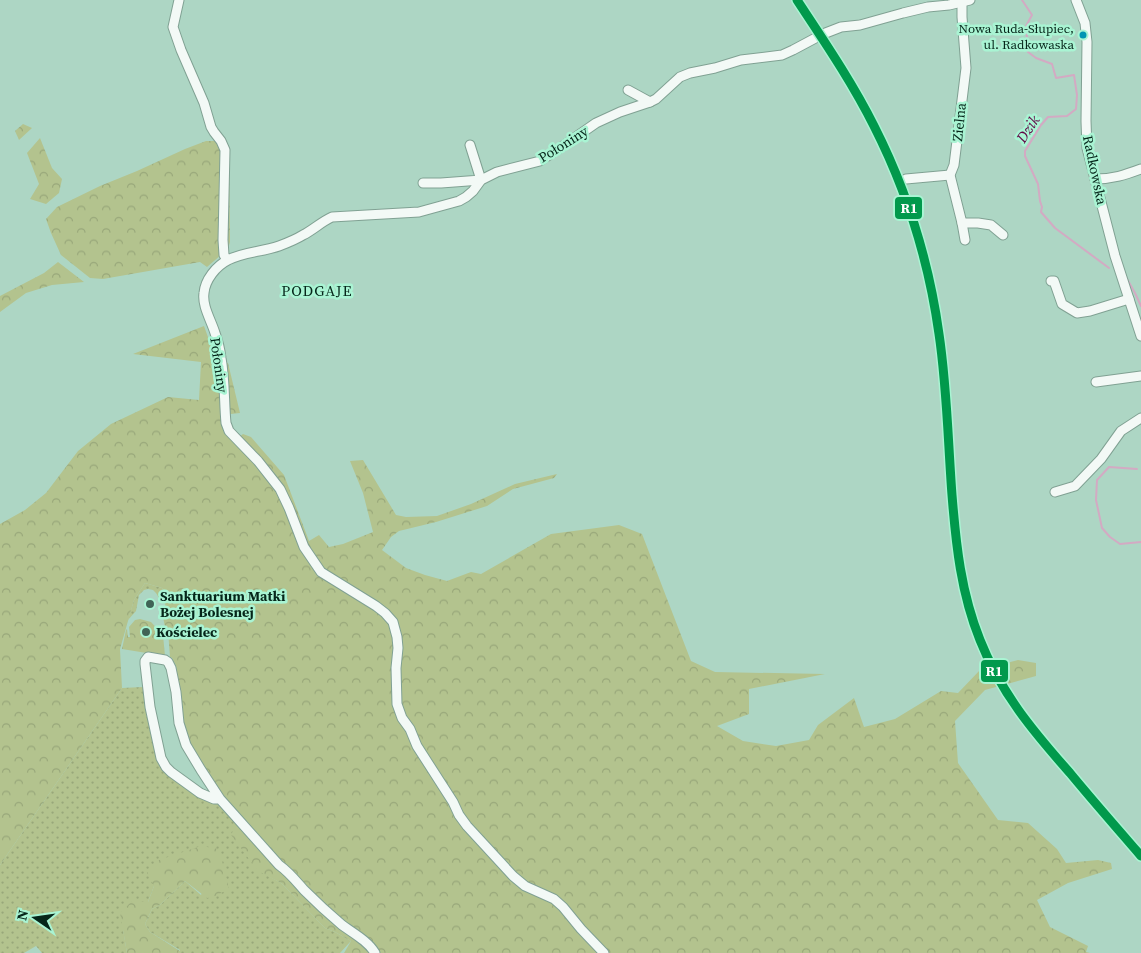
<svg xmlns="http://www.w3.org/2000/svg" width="1141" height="953" font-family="'Source Serif 4',serif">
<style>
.grass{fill:url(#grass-dots)}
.forest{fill:url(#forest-crowns)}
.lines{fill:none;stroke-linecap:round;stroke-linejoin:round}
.stream{stroke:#d3aac3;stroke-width:2}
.minor-casing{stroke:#80a193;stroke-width:11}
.minor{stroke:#f3f9f6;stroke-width:9}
.rail-1-casing{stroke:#a9f4d3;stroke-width:12}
.rail-1{stroke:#01994c;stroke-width:9}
.bus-dot{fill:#0195b3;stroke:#a9f4d3;stroke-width:2}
.poi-dot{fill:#406456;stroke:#a9f4d3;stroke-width:2}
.labels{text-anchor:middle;stroke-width:5;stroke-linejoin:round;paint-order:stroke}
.bus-label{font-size:13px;fill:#06261a;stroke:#a9f4d3;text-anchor:end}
.street-label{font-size:14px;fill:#06261a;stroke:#a9f4d3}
.poi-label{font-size:14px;font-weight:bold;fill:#06261a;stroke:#a9f4d3;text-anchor:start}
.water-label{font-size:15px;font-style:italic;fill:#620646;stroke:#a9f4d3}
.neighbourhood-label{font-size:15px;letter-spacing:1px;fill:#06261a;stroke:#a9f4d3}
.line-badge{stroke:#a9f4d3;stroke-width:2}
.badge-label{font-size:14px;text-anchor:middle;font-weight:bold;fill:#fff}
</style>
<defs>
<pattern id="grass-dots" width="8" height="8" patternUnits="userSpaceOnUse" patternTransform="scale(1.25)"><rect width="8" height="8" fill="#b3c38e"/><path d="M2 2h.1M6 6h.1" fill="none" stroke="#98a77a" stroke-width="1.8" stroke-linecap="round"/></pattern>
<pattern id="forest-crowns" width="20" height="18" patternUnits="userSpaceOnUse" patternTransform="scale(1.25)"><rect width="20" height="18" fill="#b3c38e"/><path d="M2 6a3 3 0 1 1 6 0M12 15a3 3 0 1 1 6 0" fill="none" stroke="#98a77a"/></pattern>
</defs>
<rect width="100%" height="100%" fill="#add6c4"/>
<!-- grass -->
<g class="grass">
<polygon points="145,583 162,588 167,595 166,604 162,603 156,593 153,590 148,589 144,590 139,595 136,611 128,620 134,600"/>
<polygon points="143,687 145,708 156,756 162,770 193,794 200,798 212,803 227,802 258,870 281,883 325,928 335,932 351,941 340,953 180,953 180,950 150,932 145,924 152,909 160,905 185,881 201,895 219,849 154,886 148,902 123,929 127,953 42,953 36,946 24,953 0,953 0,865 122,688"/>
</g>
<!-- forest -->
<g class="forest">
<polygon points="23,124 32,128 19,140 15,131"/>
<polygon points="40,138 52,168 62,179 59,193 46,204 30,199 39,184 27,153"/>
<polygon points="206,141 221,141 229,155 230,242 228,249 207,267 200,262 103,279 90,278 61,255 51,233 46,219 57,207 100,186 137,171 185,149"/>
<polygon points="58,262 84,282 52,285 26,293 0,312 0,296 44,273"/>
<path d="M204,326L217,362L228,363L240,413L222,415C222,429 224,432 234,441L243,434L251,437L284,475L309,541L319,535L329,547L343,544L373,532L363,493L350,461L363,460L396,515L406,517L437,516L471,504L515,484L557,474L554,478L513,489L487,506L436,522L399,531L391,537L382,550L406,568L425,575L447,581L471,572L481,574L551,534L619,525L642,534L691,661L715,672L825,674L749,689V714L717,726L743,741L776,746L809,740L818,725L854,698L864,727L895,719L941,691L958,693L980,670L1018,660L1036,663V676L985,690L955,721L958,763L998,820L1028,823L1057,849L1066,863L1098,860L1111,863L1112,869L1068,883L1037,900L1050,927L1088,946L1086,952L1090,953H344L351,941L335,932L325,928L281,883L258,871L231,835L240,816L227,802L205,769L190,743L183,722L176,666L172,658L170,657L168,631L165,627L163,617L167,595L162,588L145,583L134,600L120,649L122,688L0,865V524L25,510L46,493L78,451L111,424L168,397L199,400L201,362L133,354Z"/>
<polygon points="140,619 151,622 163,635 165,656 122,649 126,630 127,629 128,637 130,637 129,627 135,620"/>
<polygon points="201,846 219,849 229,889 213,897 207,898 185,881 160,905 152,909 145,924 150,932 180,951 180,953 127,953 120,913 132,901 148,902 154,886 147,873 159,860"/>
</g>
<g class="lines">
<!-- stream -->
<g class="stream">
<polyline points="1022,0 1032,15 1026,26 1028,52 1036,58 1052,64 1056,78 1074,75 1077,95 1076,109 1067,116 1048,117 1041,125 1025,151 1025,156 1038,184 1040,201 1042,207 1041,212 1055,228 1109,268"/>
<polyline points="1126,277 1135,293 1141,306"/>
<polyline points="1137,469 1109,467 1097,480 1096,500 1102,528 1110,537 1120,544 1141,542"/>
</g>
<defs>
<g id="minor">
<polyline points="179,0 173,27 181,50 204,103 211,127 214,132 221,141 225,150 223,240 224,255 227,260"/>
<polyline points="1076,0 1085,23 1087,42 1086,121 1087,148 1115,256 1141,336"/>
<polyline points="962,3 962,17 966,68 954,165 950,175 962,223 965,240"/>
<polyline points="628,90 650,102"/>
<polyline points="906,179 950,175"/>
<path d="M1095,179C1113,179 1125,175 1141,169"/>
<polyline points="423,183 441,183 481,180 470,145"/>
<polyline points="962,223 978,223 991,225 1003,235"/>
<polyline points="1051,281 1054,281 1062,304 1077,313 1090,311 1129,299"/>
<polyline points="1096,382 1141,376"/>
<polyline points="1055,492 1075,486 1101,459 1121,431 1141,418"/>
<path d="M220,799H214L200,793L171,772L166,767L161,758L150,707L145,664V661L148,657L165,660L168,662L171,668L176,692L179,723L186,745L201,770L220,799L279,865C289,872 296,881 304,890C316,902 329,914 342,925C353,933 368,941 375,953"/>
<path d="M604,953L581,929L563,907L554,899L525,886L513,876L467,826L459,815L453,802L417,746L410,729L402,718L397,704L396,668L398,648L397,637L393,622L385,613L376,606L321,572L304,547L289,508L280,489L258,461L229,431L226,423C224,402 225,379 221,358C220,350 218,341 215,333C211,320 202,306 204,293C205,280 216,266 228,260C243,252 262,252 279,246C287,243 295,240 303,235C313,230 321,222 332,217L419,212L459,201L466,197L473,191L481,180L497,172L540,161L560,148L596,123L620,112L650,102L656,99L680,77L690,73L715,68L741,60L782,55L793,50L823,34L841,27L860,25L903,13L928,7L949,5L970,0"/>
</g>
</defs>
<!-- minor casing -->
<use href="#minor" class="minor-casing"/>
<!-- minor -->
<use href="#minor" class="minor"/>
<defs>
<path id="rail-1" d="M797,0C824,41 852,82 874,126C907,191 929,262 939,334C947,387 948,442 952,495C956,545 961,593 980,640C1001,693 1032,730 1070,773C1093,801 1117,828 1141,856"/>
</defs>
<!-- rail-1 casing -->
<use href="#rail-1" class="rail-1-casing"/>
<!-- rail-1 -->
<use href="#rail-1" class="rail-1"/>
</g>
<!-- markers -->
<circle class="bus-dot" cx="1083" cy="35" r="4.5"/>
<g class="poi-dot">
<circle cx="150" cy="604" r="5"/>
<circle cx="146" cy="632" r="5"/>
</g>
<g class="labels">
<!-- bus labels -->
<g class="bus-label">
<text x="1074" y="33">Nowa Ruda-Słupiec,<tspan x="1074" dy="16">ul. Radkowaska</tspan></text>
</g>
<!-- street labels -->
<g class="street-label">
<text transform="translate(959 122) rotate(-84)" y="5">Zielna</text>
<text transform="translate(563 144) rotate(-32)" y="5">Połoniny</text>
<text transform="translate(1095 170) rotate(78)" y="5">Radkowska</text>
<text transform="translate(219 365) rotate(82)" y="5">Połoniny</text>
</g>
<!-- poi labels -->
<g class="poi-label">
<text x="160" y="601">Sanktuarium Matki<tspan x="160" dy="16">Bożej Bolesnej</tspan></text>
<text x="156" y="637">Kościelec</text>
</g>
<!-- water labels -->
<g class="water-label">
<text transform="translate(1028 129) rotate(-57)" y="5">Dzik</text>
</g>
<!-- neighbourhood labels -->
<g class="neighbourhood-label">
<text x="317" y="296">PODGAJE</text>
</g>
</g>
<g class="line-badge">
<rect x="894" y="196" width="29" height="24" rx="5" fill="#01994c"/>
<rect x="980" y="659" width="29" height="24" rx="5" fill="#01994c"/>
</g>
<g class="badge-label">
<text x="909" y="213">R1</text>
<text x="994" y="676">R1</text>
</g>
<!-- north arrow -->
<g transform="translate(35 918) rotate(283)" stroke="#a9f4d3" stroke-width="4" paint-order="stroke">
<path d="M0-4L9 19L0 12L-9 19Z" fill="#06261a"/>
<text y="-8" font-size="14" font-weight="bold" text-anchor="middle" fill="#06261a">N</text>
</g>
</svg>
